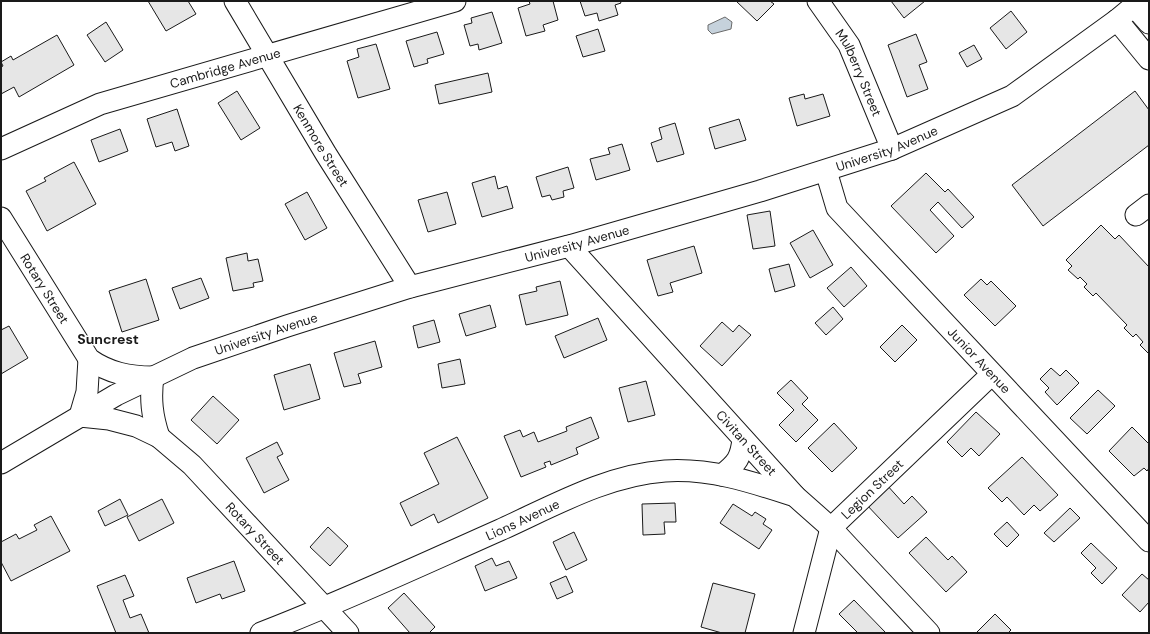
<svg xmlns="http://www.w3.org/2000/svg" width="1150" height="634" font-family="'DM Sans',sans-serif">
<style>
.water{fill:#c6d2dc;stroke:#6a6a6a}
.building{fill:#e6e6e6;stroke:#1a1a1a}
.lines{fill:none;stroke-linecap:round;stroke-linejoin:round}
.minor-casing{stroke:#1a1a1a;stroke-width:23}
.minor{stroke:#fff;stroke-width:21}
.labels{text-anchor:middle;stroke-width:3;stroke-linejoin:round;paint-order:stroke}
.street-label{font-size:13px;fill:#1a1a1a;stroke:#fff}
.neighbourhood-label{font-size:14px;font-weight:bold;fill:#1a1a1a;stroke:#fff}
</style>
<rect width="100%" height="100%" fill="#fff"/>
<!-- water -->
<polygon class="water" points="725,17 732,22 731,29 712,34 708,30 708,25"/>
<!-- building -->
<g class="building">
<polygon points="148,1 188,1 196,14 166,31"/>
<polygon points="529,1 553,1 558,20 543,25 545,31 526,36 518,8 530,4"/>
<polygon points="580,1 620,1 621,3 615,5 618,15 599,21 597,13 585,16"/>
<polygon points="736,1 770,1 774,4 757,21"/>
<polygon points="891,1 925,1 904,18"/>
<polygon points="1011,11 1027,32 1006,49 990,28"/>
<polygon points="492,12 502,43 479,50 478,44 470,46 464,25 472,23 471,18"/>
<polygon points="106,22 123,50 105,62 87,35"/>
<polygon points="598,29 605,51 583,57 576,36"/>
<polygon points="437,32 444,54 427,59 428,63 414,67 406,41"/>
<polygon points="916,34 927,62 919,65 928,89 907,97 888,45"/>
<polygon points="57,35 74,65 19,97 14,87 1,94 1,67 3,66 1,62 11,56 13,60"/>
<polygon points="376,44 390,89 358,98 347,61 359,57 357,49"/>
<polygon points="974,45 982,59 967,67 959,53"/>
<polygon points="488,73 492,92 439,104 435,85"/>
<polygon points="237,91 260,128 241,140 218,103"/>
<polygon points="1135,91 1149,110 1149,145 1043,226 1012,185"/>
<polygon points="804,94 805,99 823,94 830,116 797,126 789,98"/>
<polygon points="177,109 189,146 175,151 172,142 156,147 147,119"/>
<polygon points="739,119 746,140 715,149 709,128"/>
<polygon points="675,123 684,154 657,162 651,143 662,139 659,128"/>
<polygon points="120,129 128,151 99,162 91,140"/>
<polygon points="622,144 630,170 596,180 590,159 610,154 608,148"/>
<polygon points="74,162 96,204 47,231 26,191 46,181 44,178"/>
<polygon points="568,167 574,188 563,191 564,197 552,200 550,195 542,197 536,177"/>
<polygon points="926,173 945,192 948,189 974,217 962,228 938,202 930,210 954,236 936,253 891,206"/>
<polygon points="495,176 498,189 507,186 513,208 482,217 472,183"/>
<polygon points="307,192 327,228 305,240 285,204"/>
<polygon points="447,192 456,224 428,232 418,200"/>
<polygon points="770,211 775,246 753,249 747,215"/>
<polygon points="1101,225 1115,239 1119,235 1149,267 1149,352 1148,353 1140,345 1143,342 1136,334 1133,337 1124,328 1127,325 1096,293 1093,296 1084,287 1087,284 1080,277 1078,279 1068,270 1072,266 1066,260"/>
<polygon points="813,230 833,265 810,278 790,243"/>
<polygon points="694,246 702,273 670,283 673,292 658,296 647,260"/>
<polygon points="247,253 248,261 258,259 263,281 253,283 254,287 233,291 226,258"/>
<polygon points="789,264 795,286 775,292 769,269"/>
<polygon points="851,267 867,286 844,307 827,288"/>
<polygon points="201,278 209,298 180,309 172,288"/>
<polygon points="146,279 159,320 122,332 109,291"/>
<polygon points="981,279 987,285 991,281 1016,306 995,326 964,295"/>
<polygon points="560,281 568,315 526,325 519,295 537,291 536,287"/>
<polygon points="490,305 496,327 466,336 459,314"/>
<polygon points="833,307 843,319 826,335 815,323"/>
<polygon points="598,318 607,340 564,358 555,336"/>
<polygon points="434,320 440,342 418,348 413,326"/>
<polygon points="722,322 733,332 739,325 751,335 722,366 700,346"/>
<polygon points="902,325 917,340 895,362 880,347"/>
<polygon points="9,326 28,358 1,374 1,330"/>
<polygon points="375,341 382,367 358,374 361,383 344,387 334,353"/>
<polygon points="460,359 465,384 442,388 438,364"/>
<polygon points="310,364 320,399 284,410 274,375"/>
<polygon points="1051,368 1060,376 1066,370 1079,383 1057,405 1045,392 1049,388 1040,379"/>
<polygon points="791,380 808,398 802,404 818,420 796,442 779,425 794,410 777,393"/>
<polygon points="646,381 655,415 628,422 619,388"/>
<polygon points="1098,390 1115,406 1087,434 1070,418"/>
<polygon points="213,396 239,420 217,444 191,420"/>
<polygon points="976,412 1000,434 979,456 971,448 962,457 947,442"/>
<polygon points="591,417 599,438 576,448 578,454 551,465 550,461 544,463 546,467 521,477 504,436 520,430 523,437 534,432 538,442 567,431 566,427"/>
<polygon points="834,423 857,448 832,472 808,448"/>
<polygon points="1132,427 1149,444 1149,468 1147,471 1144,468 1134,476 1109,451"/>
<polygon points="457,437 488,498 438,523 434,514 411,526 400,503 439,484 424,453"/>
<polygon points="277,442 283,454 277,457 289,480 264,493 246,458"/>
<polygon points="1022,457 1058,495 1040,511 1034,505 1024,515 1007,497 1002,502 988,488"/>
<polygon points="886,484 904,504 912,496 927,512 898,538 865,503"/>
<polygon points="120,499 128,515 105,526 98,511"/>
<polygon points="162,499 174,523 139,541 127,517"/>
<polygon points="675,503 676,522 664,522 665,534 643,535 642,504"/>
<polygon points="733,504 752,516 755,512 766,519 763,524 772,530 759,549 720,523"/>
<polygon points="1070,508 1080,518 1054,542 1044,533"/>
<polygon points="51,516 70,551 11,581 1,562 1,542 16,534 19,539 37,530 34,525"/>
<polygon points="1007,522 1019,535 1007,547 994,534"/>
<polygon points="328,527 348,546 330,566 310,547"/>
<polygon points="574,532 587,560 566,570 553,542"/>
<polygon points="926,537 948,560 952,556 967,572 946,592 909,553"/>
<polygon points="1091,543 1117,568 1102,584 1091,573 1096,568 1081,553"/>
<polygon points="492,558 496,566 509,561 517,578 485,591 475,566"/>
<polygon points="234,561 245,591 222,599 220,594 196,603 187,578"/>
<polygon points="1142,574 1149,580 1149,602 1140,612 1122,595"/>
<polygon points="125,575 134,596 123,600 130,618 141,614 149,633 116,633 97,586"/>
<polygon points="566,576 573,592 557,599 550,583"/>
<polygon points="713,583 755,594 745,633 722,633 701,627"/>
<polygon points="404,593 435,627 429,633 410,633 388,608"/>
<polygon points="854,600 886,633 858,633 839,614"/>
<polygon points="995,614 1011,630 1008,633 976,633"/>
</g>
<g class="lines">
<defs>
<g id="minor">
<path id="s1" d="M235,1L326,154L410,287"/>
<path id="s2" d="M818,1L849,45L892,149"/>
<polyline points="1134,6 1149,23"/>
<polyline points="1117,20 1149,59"/>
<path id="s3" d="M1,149L100,104L455,1"/>
<path id="s4" d="M826,171L837,208L1149,541"/>
<polyline points="1136,215 1149,205"/>
<path id="s5" d="M1,218L89,359C109,373 129,377 153,377C150,399 152,416 159,437"/>
<path id="s6" d="M569,246L795,496L831,528L929,633"/>
<path id="s7" d="M89,359L87,392L80,416L109,419L136,426L159,437L192,465L348,633"/>
<path id="s8" d="M1,463L116,395L193,358L287,326L410,287L569,246L760,191L892,149L1012,96L1117,20L1140,1"/>
<path d="M722,475C737,463 741,458 743,439"/>
<path id="s9" d="M261,633C342,602 421,565 500,530C553,506 607,475 665,471C711,468 752,482 795,496"/>
<path id="s10" d="M804,633L831,528L991,375"/>
</g>
</defs>
<!-- minor casing -->
<use href="#minor" class="minor-casing"/>
<!-- minor -->
<use href="#minor" class="minor"/>
</g>
<g class="labels">
<!-- street labels -->
<g class="street-label">
<text dy="5" stroke="none"><textPath href="#s3" startOffset="239">Cambridge Avenue</textPath></text>
<text dy="5" stroke="none"><textPath href="#s2" startOffset="83">Mulberry Street</textPath></text>
<text dy="5" stroke="none"><textPath href="#s1" startOffset="168">Kenmore Street</textPath></text>
<text dy="5" stroke="none"><textPath href="#s8" startOffset="944">University Avenue</textPath></text>
<text dy="5" stroke="none"><textPath href="#s8" startOffset="620">University Avenue</textPath></text>
<text dy="5" stroke="none"><textPath href="#s5" startOffset="83">Rotary Street</textPath></text>
<text dy="5" stroke="none"><textPath href="#s8" startOffset="296">University Avenue</textPath></text>
<text dy="5" stroke="none"><textPath href="#s4" startOffset="247">Junior Avenue</textPath></text>
<text dy="5" stroke="none"><textPath href="#s6" startOffset="265">Civitan Street</textPath></text>
<text dy="5" stroke="none"><textPath href="#s10" startOffset="165">Legion Street</textPath></text>
<text dy="5" stroke="none"><textPath href="#s9" startOffset="285">Lions Avenue</textPath></text>
<text dy="5" stroke="none"><textPath href="#s7" startOffset="277">Rotary Street</textPath></text>
</g>
<!-- neighbourhood labels -->
<g class="neighbourhood-label">
<text x="108" y="344">Suncrest</text>
</g>
</g>
<!-- border -->
<rect width="1150" height="634" fill="none" stroke="#1a1a1a" stroke-width="4"/>
</svg>
